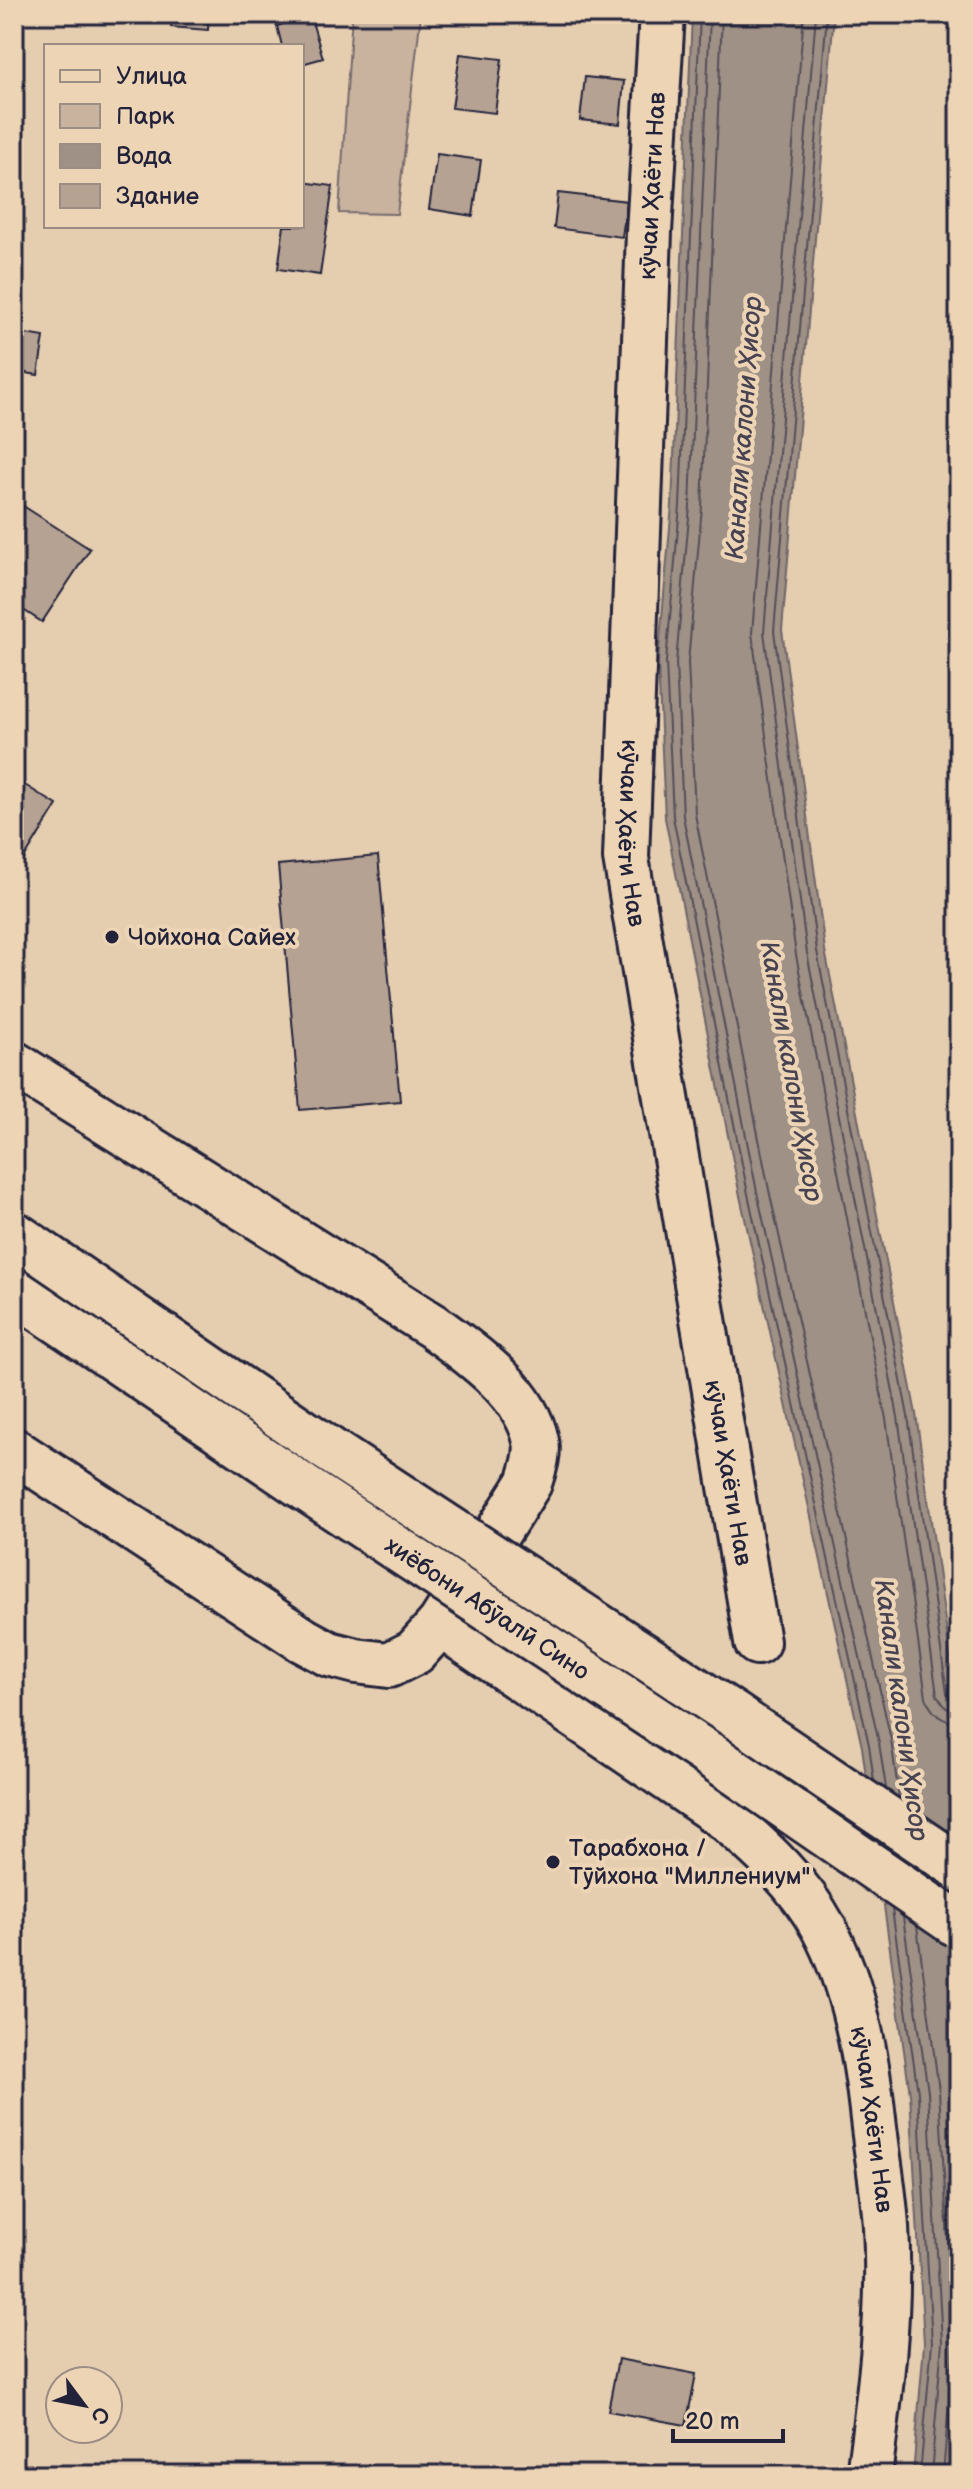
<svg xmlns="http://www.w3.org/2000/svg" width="973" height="2489" font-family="'Balsamiq Sans',sans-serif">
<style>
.green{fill:#c9b39f;stroke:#766a6d;stroke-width:2}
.water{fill:#9f9186;stroke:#6d6568;stroke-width:2}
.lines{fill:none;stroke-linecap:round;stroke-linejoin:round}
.shore{stroke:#544e59;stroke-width:2}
.building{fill:#b5a293;stroke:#22223b;stroke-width:2}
.minor-casing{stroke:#22223b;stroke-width:50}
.major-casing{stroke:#22223b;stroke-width:50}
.minor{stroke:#edd4b5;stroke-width:44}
.major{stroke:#edd4b5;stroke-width:44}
.major-bridge-casing{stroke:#22223b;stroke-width:50;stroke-linecap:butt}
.major-bridge{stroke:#edd4b5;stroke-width:44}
.poi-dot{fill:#22223b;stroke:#edd4b5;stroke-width:3}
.labels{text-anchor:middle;stroke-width:8;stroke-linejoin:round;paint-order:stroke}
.street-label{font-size:24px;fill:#22223b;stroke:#edd4b5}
.poi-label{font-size:24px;fill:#22223b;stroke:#edd4b5;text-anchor:start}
.water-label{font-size:26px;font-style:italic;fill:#484352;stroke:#edd4b5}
</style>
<rect width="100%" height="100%" fill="#e5cdb0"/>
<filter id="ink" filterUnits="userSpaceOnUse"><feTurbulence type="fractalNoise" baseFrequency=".0125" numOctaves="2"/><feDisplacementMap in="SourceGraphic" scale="16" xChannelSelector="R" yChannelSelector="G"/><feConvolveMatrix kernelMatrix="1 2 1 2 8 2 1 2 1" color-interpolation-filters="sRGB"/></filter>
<g filter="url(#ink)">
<!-- green -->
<polygon class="green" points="352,14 421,14 397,214 339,213"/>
<!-- water -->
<polygon class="water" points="692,14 834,14 782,630 825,950 916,1414 959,1720 959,2475 913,2475 924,2344 910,2094 862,1747 740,1196 665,818 658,662 672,505"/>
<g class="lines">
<!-- shore -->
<g class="shore">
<polyline points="700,14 680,506 666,662 673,817 748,1194 869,1745 874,1781"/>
<polyline points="710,14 690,506 676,662 683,816 757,1192 879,1743 886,1788"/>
<polyline points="722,14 702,507 688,662 695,814 769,1190 891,1740 899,1797"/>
<path d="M804,14L752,633L796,955L886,1419L926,1697C931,1714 942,1722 959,1723"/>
<polyline points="816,14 764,632 807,953 898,1417 937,1695 946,1708 959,1711"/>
<polyline points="827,14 774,631 817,951 908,1416 947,1693 951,1700 959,1701"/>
<polyline points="892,1909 918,2093 932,2343 920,2475"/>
<polyline points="903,1917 928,2092 942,2342 931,2475"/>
<polyline points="917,1926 939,2091 954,2342 943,2475"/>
</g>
</g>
<!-- building -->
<g class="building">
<polygon points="172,14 209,14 208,30 171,27"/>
<polygon points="310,15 323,58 302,64 302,46 282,46 277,26"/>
<polygon points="460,54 502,59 495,113 452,108"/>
<polygon points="585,77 624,81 620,124 580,120"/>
<polygon points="437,154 481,160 473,216 429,209"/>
<polygon points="302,182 333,186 320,275 278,269 284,226 302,226"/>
<polygon points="558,193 627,201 622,237 554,228"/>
<polygon points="14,332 44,337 38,375 14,371"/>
<polygon points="14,500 90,549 42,622 14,604"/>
<polygon points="15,779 57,805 14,875 14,780"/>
<polygon points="378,856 400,1101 300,1110 278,865"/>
<polygon points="618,2359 696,2374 686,2425 608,2411"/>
</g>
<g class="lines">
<defs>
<g id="minor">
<path id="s1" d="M662,14L649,232L626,858L757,1642"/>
<path d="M14,1064L433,1326C471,1354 526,1391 536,1441C539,1455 533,1470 529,1483L440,1624L415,1652L389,1665L356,1661L329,1654L303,1640L14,1451"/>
<path id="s2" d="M440,1624L727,1819C763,1850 800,1884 823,1927C854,1985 866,2054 873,2119C877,2155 884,2191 886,2227C891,2311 880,2393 869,2475"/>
</g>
<g id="major">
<polyline points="14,1234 328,1449"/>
<polyline points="14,1291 302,1486"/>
</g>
</defs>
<!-- minor casing -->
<use href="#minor" class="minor-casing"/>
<!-- major casing -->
<use href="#major" class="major-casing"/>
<!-- minor -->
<use href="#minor" class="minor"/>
<!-- major -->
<use href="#major" class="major"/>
<defs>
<g id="major-bridge">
<polyline points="328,1449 734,1715 959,1867"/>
<path id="s3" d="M302,1486L710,1755L959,1926"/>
</g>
</defs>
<!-- major-bridge casing -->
<use href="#major-bridge" class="major-bridge-casing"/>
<!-- major-bridge -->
<use href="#major-bridge" class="major-bridge"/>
</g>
</g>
<!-- markers -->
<g class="poi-dot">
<circle cx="112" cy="937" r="8"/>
<circle cx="553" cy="1862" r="8"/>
</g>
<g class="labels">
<!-- street labels -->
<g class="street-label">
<text transform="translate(652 186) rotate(-87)" y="8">кӯчаи Ҳаёти Нав</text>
<text dy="8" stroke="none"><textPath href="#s1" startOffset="820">кӯчаи Ҳаёти Нав</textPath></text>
<text dy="8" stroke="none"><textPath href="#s1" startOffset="1468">кӯчаи Ҳаёти Нав</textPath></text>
<text dy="8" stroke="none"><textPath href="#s3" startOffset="222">хиёбони Абӯалӣ Сино</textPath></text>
<text dy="8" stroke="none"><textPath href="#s2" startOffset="692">кӯчаи Ҳаёти Нав</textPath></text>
</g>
<!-- poi labels -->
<g class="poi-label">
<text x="128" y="945">Чойхона Сайех</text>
<text x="569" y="1856">Тарабхона /<tspan x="569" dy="28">Тӯйхона "Миллениум"</tspan></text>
</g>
<!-- water labels -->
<g class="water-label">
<text transform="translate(743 428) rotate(-86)" y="9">Канали калони Ҳисор</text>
<text transform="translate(792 1071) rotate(80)" y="9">Канали калони Ҳисор</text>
<text transform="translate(902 1710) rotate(82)" y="9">Канали калони Ҳисор</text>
</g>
</g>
<!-- margin -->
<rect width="973" height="2489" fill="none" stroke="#edd4b5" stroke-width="48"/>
<rect x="24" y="24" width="925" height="2441" fill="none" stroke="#22223b" stroke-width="3" filter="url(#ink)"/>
<!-- legend -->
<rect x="44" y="44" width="260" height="184" fill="#edd4b5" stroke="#9c8d84" stroke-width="2"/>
<rect x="60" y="70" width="40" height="12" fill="#edd4b5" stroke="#9c8d84" stroke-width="2"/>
<text x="116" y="84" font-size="24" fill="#22223b">Улица</text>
<rect x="60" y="104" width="40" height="24" fill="#c9b39f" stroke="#9c8d84" stroke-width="2"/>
<text x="116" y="124" font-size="24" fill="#22223b">Парк</text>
<rect x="60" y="144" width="40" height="24" fill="#9f9186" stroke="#9c8d84" stroke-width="2"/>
<text x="116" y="164" font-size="24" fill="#22223b">Вода</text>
<rect x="60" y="184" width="40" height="24" fill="#b5a293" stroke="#9c8d84" stroke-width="2"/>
<text x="116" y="204" font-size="24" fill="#22223b">Здание</text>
<!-- north arrow -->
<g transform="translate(84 2405) rotate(122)"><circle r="38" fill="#edd4b5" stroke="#9c8d84" stroke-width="2"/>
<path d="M0-6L14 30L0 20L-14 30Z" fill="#22223b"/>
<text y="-12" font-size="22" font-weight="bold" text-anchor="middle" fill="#22223b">С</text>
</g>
<!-- scale -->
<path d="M673 2429v12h110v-12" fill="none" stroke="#22223b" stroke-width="4"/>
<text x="685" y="2429" font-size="24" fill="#22223b" stroke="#edd4b5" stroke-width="6" paint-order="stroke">20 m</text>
</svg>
